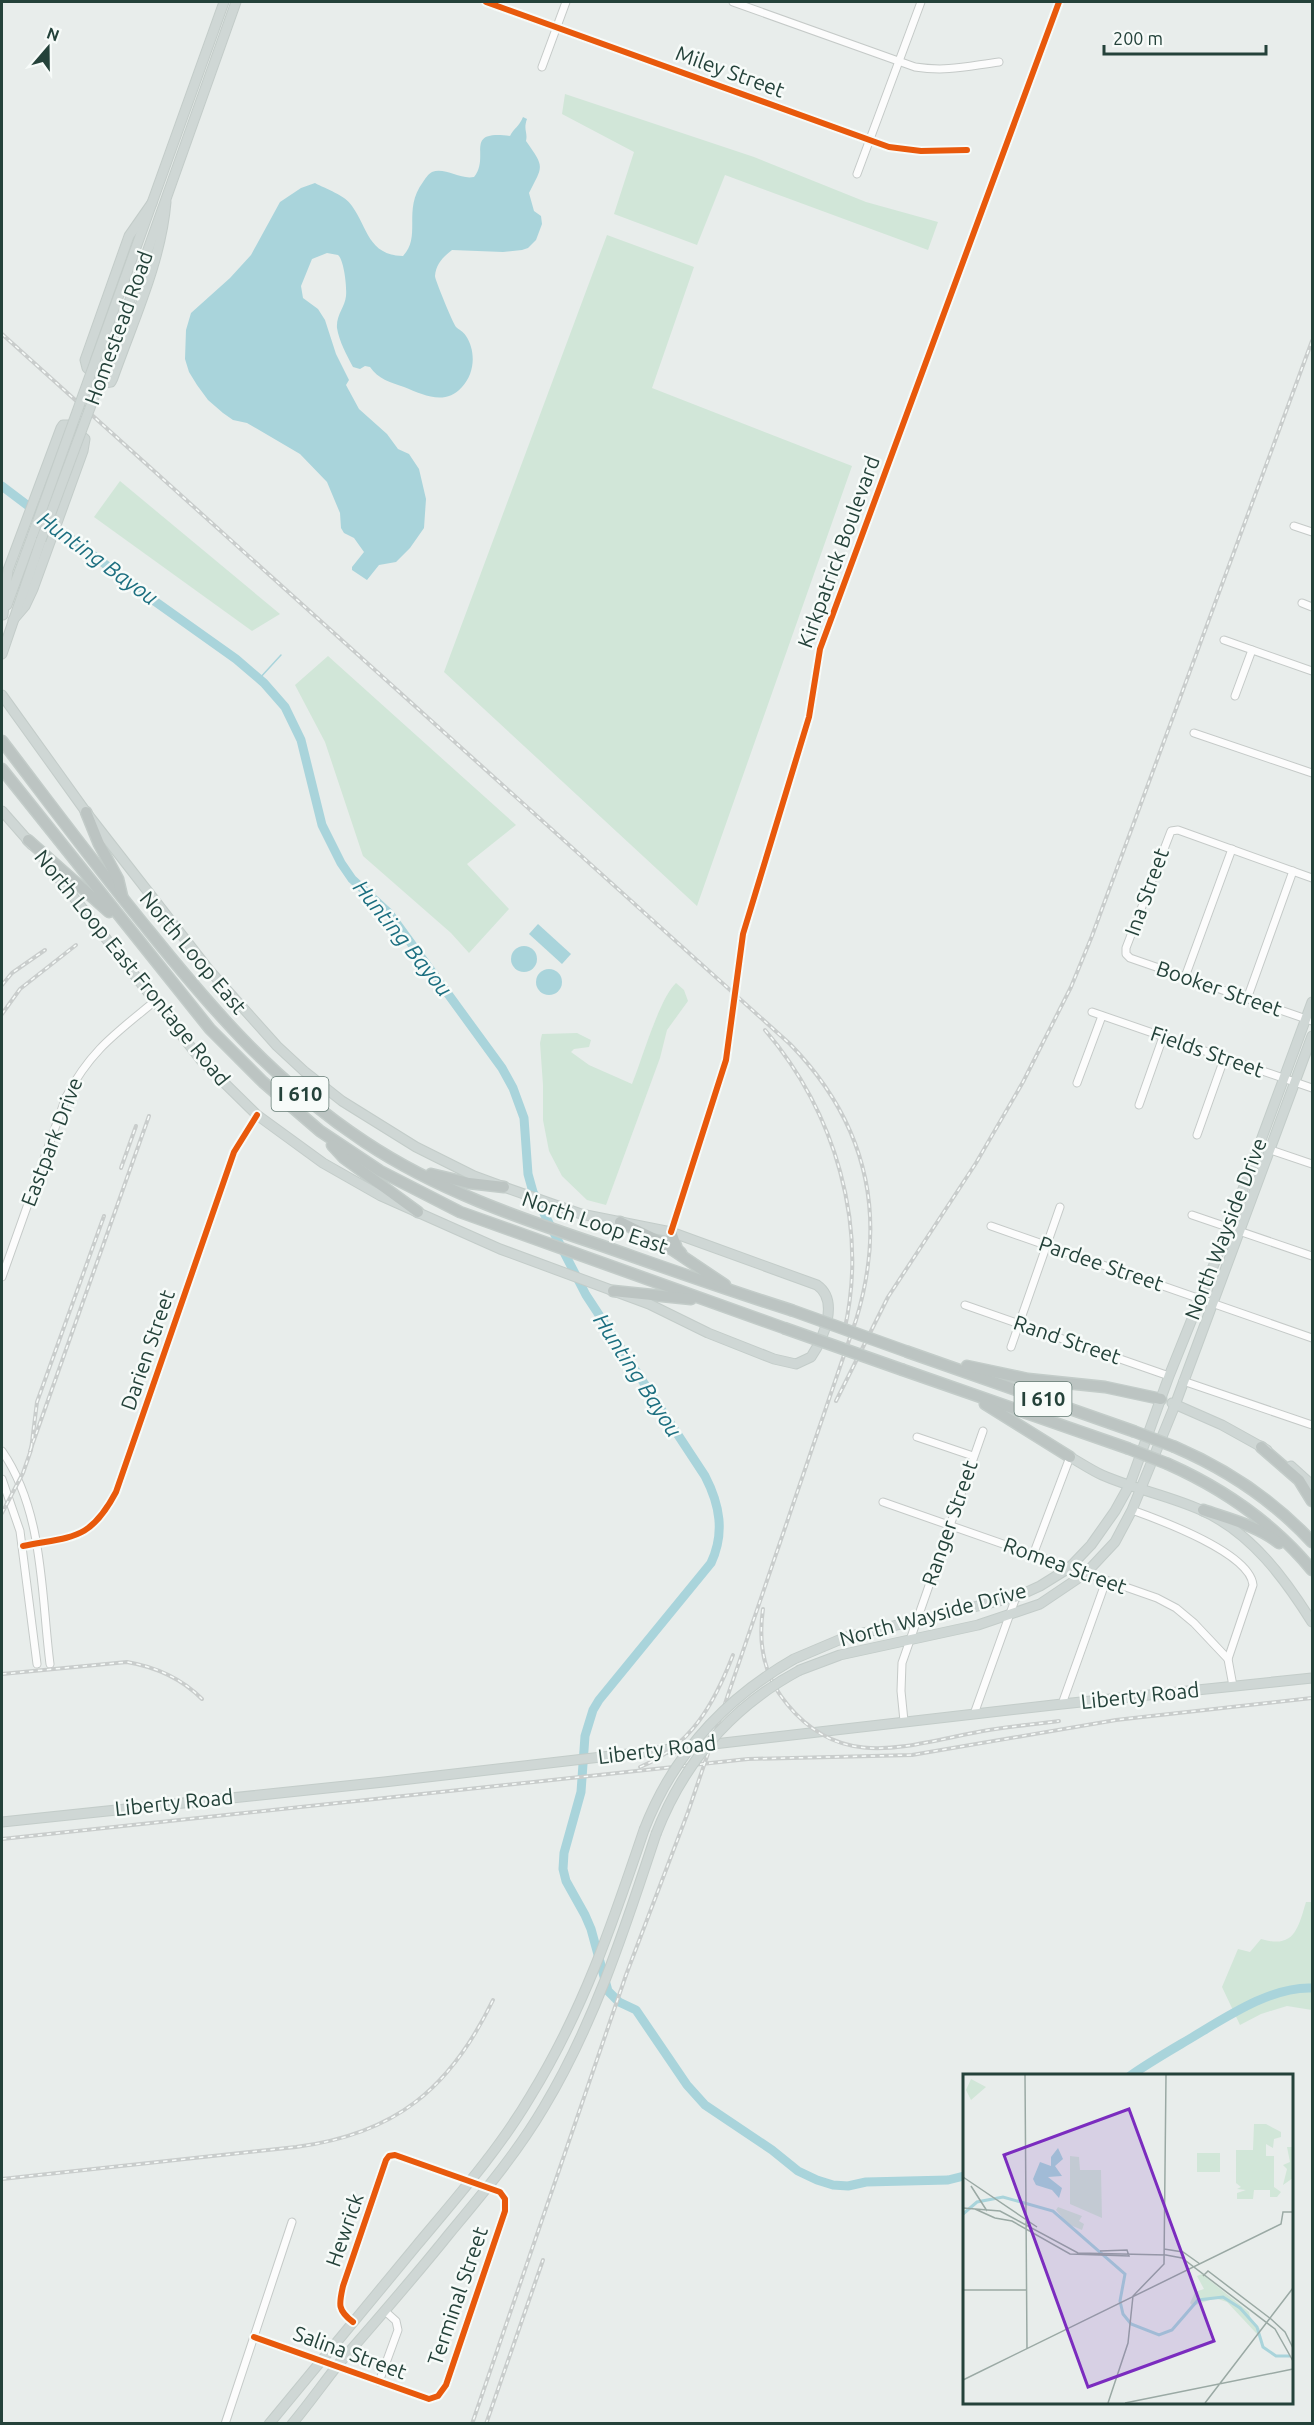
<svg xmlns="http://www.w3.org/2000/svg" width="1314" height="2425" font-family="Ubuntu,sans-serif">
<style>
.green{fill:#d1e6d8}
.water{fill:#a9d4db}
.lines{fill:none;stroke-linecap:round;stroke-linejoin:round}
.stream{stroke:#a9d4db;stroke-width:1.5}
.river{stroke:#a9d4db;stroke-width:9}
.minor-casing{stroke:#c5cac8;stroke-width:9}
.major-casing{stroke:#c3ccc9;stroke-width:11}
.highway-casing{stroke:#c3ccc9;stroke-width:13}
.minor{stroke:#fcfcfc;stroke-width:7}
.major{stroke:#cfd7d5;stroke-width:9}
.highway{stroke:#bcc4c2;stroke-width:10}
.rail-casing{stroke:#c9cdcc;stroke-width:4}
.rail{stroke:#f7fbf9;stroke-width:1.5;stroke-dasharray:4.5;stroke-linecap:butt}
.major-bridge-casing{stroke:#c3ccc9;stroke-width:11;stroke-linecap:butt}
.highway-bridge-casing{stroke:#c3ccc9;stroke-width:13;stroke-linecap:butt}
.major-bridge{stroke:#cfd7d5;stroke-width:9}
.highway-bridge{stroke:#bcc4c2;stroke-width:10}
.cycleway-casing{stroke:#f7fbf9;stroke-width:10}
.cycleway{stroke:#e8590c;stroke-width:6}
.labels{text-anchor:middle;stroke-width:5;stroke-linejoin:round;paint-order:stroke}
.shield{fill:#f7fbf9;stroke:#637a73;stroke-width:1.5}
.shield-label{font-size:20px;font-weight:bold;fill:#24423a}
.street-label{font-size:21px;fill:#24423a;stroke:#f7fbf9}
.water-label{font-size:22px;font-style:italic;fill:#1c6f80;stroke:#f7fbf9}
.inset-river{fill:none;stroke:#a9d4db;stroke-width:3}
.inset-road{fill:none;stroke:#9aa9a4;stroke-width:1.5}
.view{fill:#7b2cbf;fill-opacity:0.15;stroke:#7b2cbf;stroke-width:3}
.inset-edge{fill:none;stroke:#24423a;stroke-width:3}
</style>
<rect width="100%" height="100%" fill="#e8edeb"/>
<!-- green -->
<g class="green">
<polygon points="565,94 754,157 866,202 938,222 928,250 725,175 697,245 614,214 634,152 562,114"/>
<polygon points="607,235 694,267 652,388 852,466 697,906 444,672"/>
<polygon points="120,481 280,614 252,631 94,517"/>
<polygon points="328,656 516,825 467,864 509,909 469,953 451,933 363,856 325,742 295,685"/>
<path d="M676,983L684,990L688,1001L667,1030L660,1058L606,1205L587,1200L562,1176L549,1151L543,1120V1085L540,1043L542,1034L577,1033L591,1040L589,1047L574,1049L571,1052L589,1065L632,1084C642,1060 659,999 676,983Z"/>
<path d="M1306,1902H1312V2010L1287,2006L1261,2014L1240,2025L1222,1987L1238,1949L1250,1952L1261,1939C1294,1949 1298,1929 1306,1902Z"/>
</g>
<!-- water -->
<g class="water">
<path d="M523,117L527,119C523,130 528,132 526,141C545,168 543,165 529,193L534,211L541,216L542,224L536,240L528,248L522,250L503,252L452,250C443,257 436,264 435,276C435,280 453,323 456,327C459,330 463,331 466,336C476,351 475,373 462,387C445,406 424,395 404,387C390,382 378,379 370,367L365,366L360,369L353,367C347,356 339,341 337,328C336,315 345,307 346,296C347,287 344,260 338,255L327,253L312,259L301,286L303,298L318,309L325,320L336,354L349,380L346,385L359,409L387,434L398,449L409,454L419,469L426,499L424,528L410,548L396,562L379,565L367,580L352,570V567L364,552L354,538L344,533L341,528L340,513L327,482L300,454L247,423L233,420L223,413L208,400L197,385L189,372L185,359L186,330L191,313L230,278L251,255L280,202L301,188L315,183C326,189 345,195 352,206C368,228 368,255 403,256C422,236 402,210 423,182C425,179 428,174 432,172C445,167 460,180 474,177C491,156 462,130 510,136C514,128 519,127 523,117Z"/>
<polygon points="538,924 571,954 562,964 529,934"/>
<circle cx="524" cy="959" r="13"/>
<circle cx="549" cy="982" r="13"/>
</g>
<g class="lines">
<!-- stream -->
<polyline class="stream" points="259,679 281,655"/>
<!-- river -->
<g class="river">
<path d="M2,486L139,590L236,659L264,683L285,707L301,740L322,825L341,863L352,879L389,913L502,1068L513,1088L524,1118L528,1174L533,1192L586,1295L705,1476C720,1505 725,1533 711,1563L599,1700L593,1710L585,1736L581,1792L564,1853L563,1869L566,1881L585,1915L591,1929L608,1991L619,2002L636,2010L687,2085L705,2105L772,2150L798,2171L817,2180L833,2185L848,2186L866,2182L948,2180L964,2176"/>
<path d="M1130,2076C1147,2064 1164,2054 1181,2044C1218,2023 1268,1986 1312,1988"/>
</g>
<defs>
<g id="minor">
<polyline points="486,2 889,147 921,151 967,150"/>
<path d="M733,2L915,67C948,72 968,66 999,62"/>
<polyline points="542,67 566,2"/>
<polyline points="857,174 921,2"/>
<polyline points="1294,526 1312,532"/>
<polyline points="1302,603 1312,607"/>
<polyline points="1224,640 1312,671"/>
<polyline points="1235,696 1252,650"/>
<polyline points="1194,733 1312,773"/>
<polyline points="1312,878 1178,830 1171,831 1126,948 1126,954 1130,958 1312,1021"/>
<polyline points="1185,977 1232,849"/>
<polyline points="1247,999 1293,871"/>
<polyline points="1092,1012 1312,1088"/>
<polyline points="1077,1083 1102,1016"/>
<polyline points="1139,1105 1163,1037"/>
<polyline points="1197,1135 1224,1059"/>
<polyline points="1259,1146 1312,1164"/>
<polyline points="1192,1215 1312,1256"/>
<polyline points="991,1226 1312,1338"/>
<polyline points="671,1232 726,1060 743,934 809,717 820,649 1059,2"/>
<path d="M2,1277L66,1097C91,1050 115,1034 155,1001"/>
<polyline points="965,1305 1169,1376"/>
<polyline points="1011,1347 1060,1207"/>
<polyline points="1183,1381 1312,1425"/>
<polyline points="917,1437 973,1456"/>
<path d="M2,1451C44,1512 41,1594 50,1664"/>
<polyline points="2,1479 20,1531 37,1664"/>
<polyline points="883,1502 1157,1598 1176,1608 1194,1623 1228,1659"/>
<path d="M1132,1510C1160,1520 1250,1553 1253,1585L1228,1659L1233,1686"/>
<path d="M23,1546C73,1536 90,1541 116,1492L234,1152L257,1115"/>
<polyline points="1033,1555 1070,1457"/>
<polyline points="1062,1704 1106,1581"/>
<polyline points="974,1714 1016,1597"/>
<polyline points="904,1721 901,1691 902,1663 983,1431"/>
<path d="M254,2337L429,2399L438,2396L446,2385L505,2211V2199L500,2192L395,2155L389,2156L386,2160L343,2286C339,2304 337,2310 353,2322"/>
<polyline points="379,2382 398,2330 396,2321 386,2312"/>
<polyline points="225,2424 292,2222"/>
</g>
<g id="major">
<path d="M152,203L129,236L85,360L87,368L104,383L111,382L113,378C133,321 161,262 166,202"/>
<polyline points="124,281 224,2"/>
<polyline points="134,289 236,2"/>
<polyline points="7,605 33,534"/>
<polyline points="3,615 8,570 61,428 63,425 69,425 85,439 83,451 33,589 25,606 13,620"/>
<polyline points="2,654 41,540"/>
<path d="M2,695L86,812L209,970L277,1046L304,1071L342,1101L416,1147L474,1176L504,1187L581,1214L671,1232L817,1285C840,1301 823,1339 811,1357L796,1364L774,1359L708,1333L649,1304L500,1249L381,1196L323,1163L257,1115L201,1060L43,858"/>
<polyline points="2,811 32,845"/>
<polyline points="1172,1403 1222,1425 1267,1450"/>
<path d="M1070,1457C1081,1463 1091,1470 1102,1475C1134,1489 1170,1496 1201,1510C1251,1532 1285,1579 1312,1622"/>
<polyline points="1291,1466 1312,1485"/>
<polyline points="794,1659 846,1637 1016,1597 1040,1586 1069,1568 1091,1545 1115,1511 1130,1484 1169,1376 1229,1227 1312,1002"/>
<polyline points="800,1670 840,1655 978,1625 1040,1604 1086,1573 1115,1542 1132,1510 1175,1405 1312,1036"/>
<polyline points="2,1822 384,1782 1062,1704 1312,1678"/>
<path d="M269,2424C318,2364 368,2305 417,2245C457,2197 498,2151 530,2097C583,2011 612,1925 644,1830"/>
<path d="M292,2424C308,2405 322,2385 337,2366C375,2322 413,2279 449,2234C483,2193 517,2153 544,2107C595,2022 625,1928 656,1834"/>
</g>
<g id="highway">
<path d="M2,741C51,805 99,870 150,932C216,1014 276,1083 365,1142C437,1190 519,1218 600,1245C663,1267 727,1290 791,1310"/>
<polyline points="2,769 210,1029 263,1082 320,1131 380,1171 460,1212 784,1328"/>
<polyline points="86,812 99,844 118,879 122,896"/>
<polyline points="28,840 109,912"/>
<polyline points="332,1145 344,1158 418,1212"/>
<polyline points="431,1174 469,1183 504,1187"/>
<polyline points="620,1222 661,1242 725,1285"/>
<polyline points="671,1232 677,1249 681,1253"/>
<polyline points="613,1291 691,1299"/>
<polyline points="908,1352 1133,1431"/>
<polyline points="967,1366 1028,1379 1105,1387 1161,1399"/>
<polyline points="903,1370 1127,1448"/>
<polyline points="985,1404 1070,1457"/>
<path d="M1175,1447C1226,1469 1274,1501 1312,1542"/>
<polyline points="1261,1447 1299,1480 1312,1501"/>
<path d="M1168,1464C1224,1489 1273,1523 1312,1570"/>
<path d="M1203,1510C1229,1519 1258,1526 1279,1543"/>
</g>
</defs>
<!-- minor casing -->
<use href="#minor" class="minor-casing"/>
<!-- major casing -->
<use href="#major" class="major-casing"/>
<!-- highway casing -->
<use href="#highway" class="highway-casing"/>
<!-- minor -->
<use href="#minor" class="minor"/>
<!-- major -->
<use href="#major" class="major"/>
<!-- highway -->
<use href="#highway" class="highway"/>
<defs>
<g id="rail">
<path d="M2,334L790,1044C867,1123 888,1215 856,1320L688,1812L626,1975L472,2424"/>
<polyline points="2,985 12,973 45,950"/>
<polyline points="2,1014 20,989 76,945"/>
<path d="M765,1030C835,1112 869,1225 844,1332"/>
<polyline points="121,1168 136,1126"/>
<polyline points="836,1401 888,1297 976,1163 1023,1082 1071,987 1092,936 1312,341"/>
<polyline points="30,1451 149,1116"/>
<polyline points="2,1513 23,1473 31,1450 37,1402 104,1216"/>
<path d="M763,1609C758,1643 764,1677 787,1704C840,1769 902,1747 973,1733C1001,1727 1030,1725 1059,1721"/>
<path d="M2,1674L127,1662C156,1667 181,1678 202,1699"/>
<path d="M640,1767C691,1746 714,1704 733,1655"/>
<polyline points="2,1839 748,1759 912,1755 1116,1720 1312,1698"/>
<path d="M2,2179L296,2147C395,2134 450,2089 493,2000"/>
<polyline points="486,2424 543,2260"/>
</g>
</defs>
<!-- rail casing -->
<use href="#rail" class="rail-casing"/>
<!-- rail -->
<use href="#rail" class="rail"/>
<defs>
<g id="major-bridge">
<polyline points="33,534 124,281"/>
<polyline points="41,540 134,289"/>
<path d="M644,1830C673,1755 724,1699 794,1659"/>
<path d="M656,1834C684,1762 731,1707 800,1670"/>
</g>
<g id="highway-bridge">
<polyline points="791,1310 908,1352"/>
<polyline points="784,1328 903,1370"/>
<polyline points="1133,1431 1175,1447"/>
<polyline points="1127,1448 1168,1464"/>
</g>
</defs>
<!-- major-bridge casing -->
<use href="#major-bridge" class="major-bridge-casing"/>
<!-- highway-bridge casing -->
<use href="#highway-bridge" class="highway-bridge-casing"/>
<!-- major-bridge -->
<use href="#major-bridge" class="major-bridge"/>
<!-- highway-bridge -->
<use href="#highway-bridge" class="highway-bridge"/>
<defs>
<g id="cycleway">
<polyline points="486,2 889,147 921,151 967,150"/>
<polyline points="671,1232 726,1060 743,934 809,717 820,649 1059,2"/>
<path d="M23,1546C73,1536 90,1541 116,1492L234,1152L257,1115"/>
<path d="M254,2337L429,2399L438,2396L446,2385L505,2211V2199L500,2192L395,2155L389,2156L386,2160L343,2286C339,2304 337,2310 353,2322"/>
</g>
</defs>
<!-- cycleway casing -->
<use href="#cycleway" class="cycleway-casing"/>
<!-- cycleway -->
<use href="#cycleway" class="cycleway"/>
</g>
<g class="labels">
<!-- shield labels -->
<g class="shield">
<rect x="271.5" y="1077" width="57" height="34" rx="4.5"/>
<rect x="1014.5" y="1382" width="57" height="34" rx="4.5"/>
</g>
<g class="shield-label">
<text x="300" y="1101">I 610</text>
<text x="1043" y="1406">I 610</text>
</g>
<!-- street labels -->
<g class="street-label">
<text transform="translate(730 72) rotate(20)" y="7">Miley Street</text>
<text transform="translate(119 328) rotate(-70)" y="7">Homestead Road</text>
<text transform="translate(839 552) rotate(-70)" y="7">Kirkpatrick Boulevard</text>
<text transform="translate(1147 892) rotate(-70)" y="7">Ina Street</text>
<text transform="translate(193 953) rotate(50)" y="7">North Loop East</text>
<text transform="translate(132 968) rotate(51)" y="7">North Loop East Frontage Road</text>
<text transform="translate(1219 989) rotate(19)" y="7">Booker Street</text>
<text transform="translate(1207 1052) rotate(19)" y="7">Fields Street</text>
<text transform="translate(52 1142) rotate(-69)" y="7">Eastpark Drive</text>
<text transform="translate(595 1223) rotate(19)" y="7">North Loop East</text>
<text transform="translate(1226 1229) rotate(-69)" y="7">North Wayside Drive</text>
<text transform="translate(1101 1264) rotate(19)" y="7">Pardee Street</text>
<text transform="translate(1067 1340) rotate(19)" y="7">Rand Street</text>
<text transform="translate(148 1350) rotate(-71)" y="7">Darien Street</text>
<text transform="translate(950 1523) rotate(-71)" y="7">Ranger Street</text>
<text transform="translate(1065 1566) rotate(20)" y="7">Romea Street</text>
<text transform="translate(933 1615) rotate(-15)" y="7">North Wayside Drive</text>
<text transform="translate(1140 1696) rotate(-6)" y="7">Liberty Road</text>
<text transform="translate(657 1750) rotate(-7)" y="7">Liberty Road</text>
<text transform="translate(174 1803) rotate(-6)" y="7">Liberty Road</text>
<text transform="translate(345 2230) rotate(-71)" y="7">Hewrick</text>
<text transform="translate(458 2296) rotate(-71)" y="7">Terminal Street</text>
<text transform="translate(350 2353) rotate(20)" y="7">Salina Street</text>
</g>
<!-- water labels -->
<g class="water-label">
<text transform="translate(98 558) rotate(36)" y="8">Hunting Bayou</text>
<text transform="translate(403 938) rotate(51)" y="8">Hunting Bayou</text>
<text transform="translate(638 1375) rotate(57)" y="8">Hunting Bayou</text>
</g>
</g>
<!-- overview -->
<g transform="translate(963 2074)">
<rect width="330" height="330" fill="#e8edeb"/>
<path d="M8,5L23,13L8,26L3,16ZM291,50H303L318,58V63L311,65L310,74L303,70V82H311V113L318,118L314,123H307V116H291L290,125H274V119L283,116L274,115L278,113L273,109V76H290ZM324,73H330V104L320,111L324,95L320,91L327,88ZM234,79H257V98H234ZM107,82L116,83L117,96H138L139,144L107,130ZM95,133L119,142L116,147L121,150L119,156L105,150L93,136ZM239,200L286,238L288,247L297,255L294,260L264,228L252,224L230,232L227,229L232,218L241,215L234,202Z" fill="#d1e6d8"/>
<path d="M95,74L100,85L92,92L99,102L85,103L99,114L96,124L89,116L73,111L70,105L77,88L88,92V83Z" fill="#a9d4db"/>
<path class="inset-river" d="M0,140L14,128L40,123L90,137L162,200L157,227L160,240L168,250L196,261L209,256L235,226L260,223L277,234L294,253L300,273L313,282H327"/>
<path class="inset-road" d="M62,1L64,275M0,103L74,153M8,112L24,137M0,134L37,137L115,179L203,181L219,184L312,255L330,287M12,135L32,144M32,144L49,147L107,180L166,182L164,176L137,177M201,175L220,178L237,190M240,202L245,197L308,245L322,258L330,274M0,216H64M0,306L318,150L320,138H330M145,329L165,269L170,222L201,190L203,1M162,329L330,295M242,329L330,214"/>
<path class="view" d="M166,35L251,267L125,313L41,81Z"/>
<rect width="330" height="330" class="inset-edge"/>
</g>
<!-- border -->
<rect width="1314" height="2425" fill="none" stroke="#24423a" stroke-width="6"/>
<!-- north arrow -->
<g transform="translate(48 48) rotate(20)" stroke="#f7fbf9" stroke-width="4.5" paint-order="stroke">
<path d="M0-4.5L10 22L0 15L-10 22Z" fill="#24423a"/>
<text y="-9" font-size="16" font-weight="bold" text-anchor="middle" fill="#24423a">N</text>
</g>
<!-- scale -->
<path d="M1104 45v9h162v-9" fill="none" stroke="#24423a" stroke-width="3"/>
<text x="1113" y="45" font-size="18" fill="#24423a" stroke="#f7fbf9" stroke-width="4.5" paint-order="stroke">200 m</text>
</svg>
